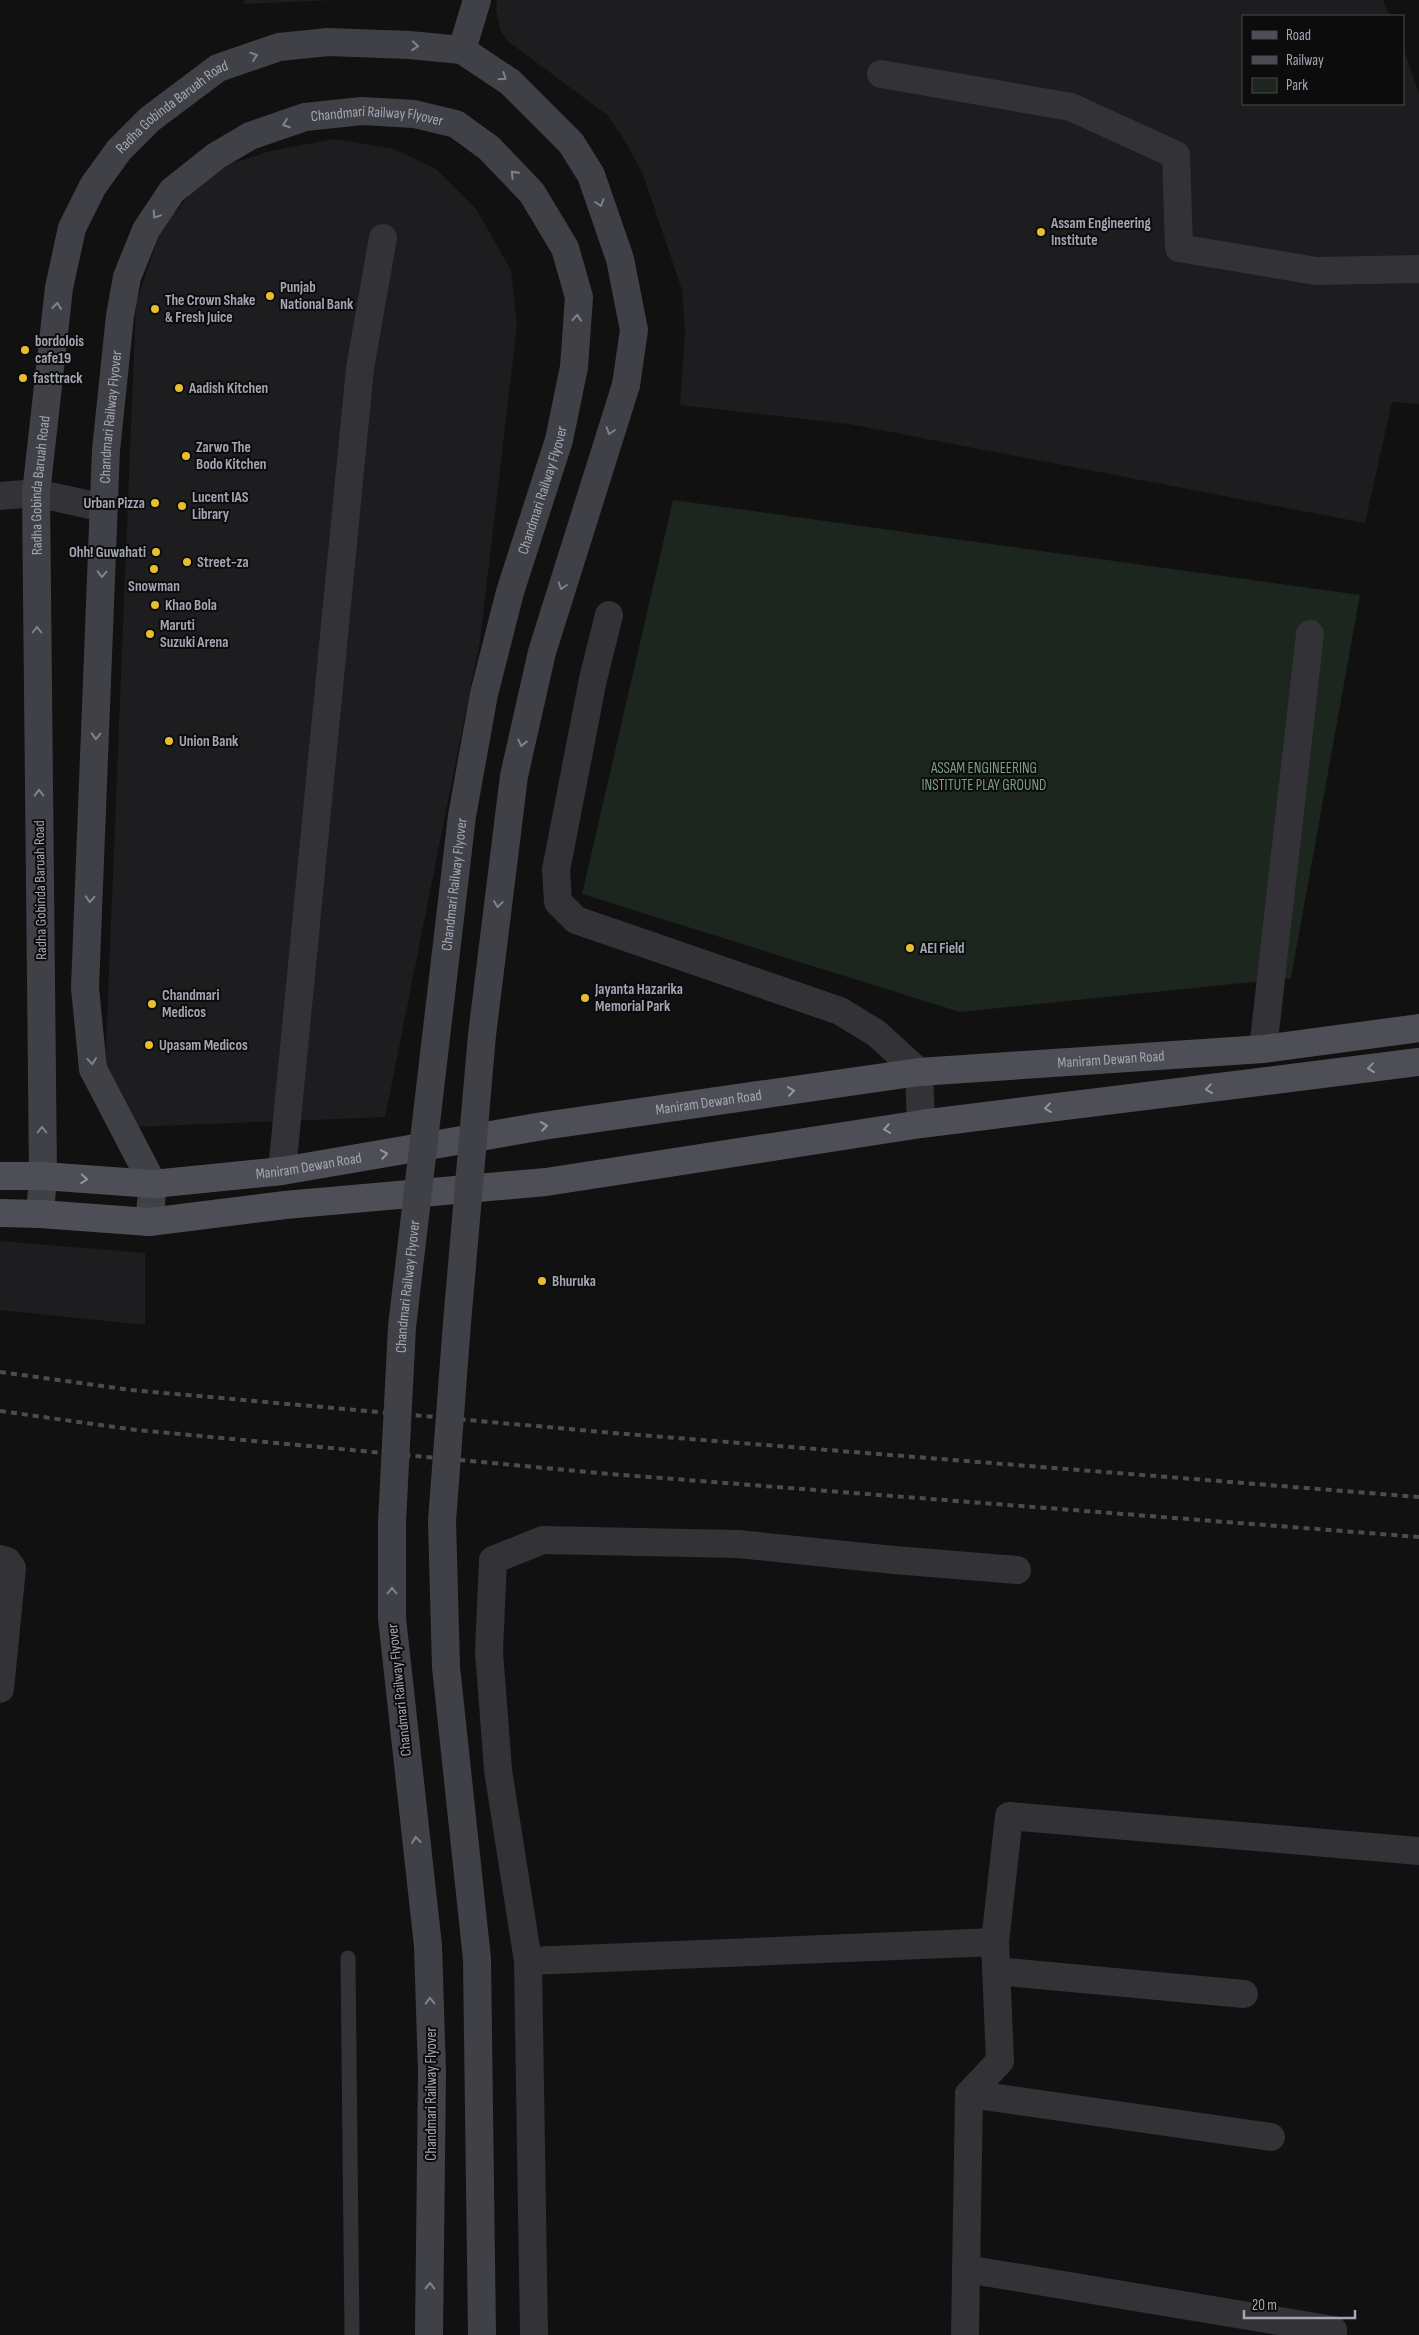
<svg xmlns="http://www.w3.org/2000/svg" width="1419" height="2335" font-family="'Sofia Sans Condensed',sans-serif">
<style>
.built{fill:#1d1d1f}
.green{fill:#1d251f}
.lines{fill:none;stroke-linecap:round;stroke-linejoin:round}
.lane{stroke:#323237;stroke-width:15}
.street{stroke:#323237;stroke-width:28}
.secondary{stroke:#404147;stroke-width:28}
.primary{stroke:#4e4f56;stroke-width:28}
.rail{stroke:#4b4c52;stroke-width:4;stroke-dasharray:6 5;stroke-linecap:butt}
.secondary-bridge{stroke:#404147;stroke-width:28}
.oneway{stroke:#80838d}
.oneway2{stroke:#9295a0}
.poi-dot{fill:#eabd31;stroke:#0c0c0d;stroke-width:2}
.labels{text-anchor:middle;stroke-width:4;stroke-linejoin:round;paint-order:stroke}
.street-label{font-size:15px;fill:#a3a6b3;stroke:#0c0c0d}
.poi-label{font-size:15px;font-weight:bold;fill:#a3a6b3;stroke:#0c0c0d;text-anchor:start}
.park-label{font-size:15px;fill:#7a9d7f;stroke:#0c0c0d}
</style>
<rect width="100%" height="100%" fill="#111112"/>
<!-- built -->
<g class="built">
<polygon points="245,0 335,0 244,4"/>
<polygon points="497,0 1383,0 1390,16 1243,16 1243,104 1403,104 1403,47 1419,94 1419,404 1392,402 1365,523 849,424 680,405 685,332 682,290 643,174 622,136 607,115 509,42 501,32 496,10"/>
<polygon points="334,139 394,149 436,169 476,209 511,270 517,325 480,641 385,1117 133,1127 105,1072 136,303 161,229 192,192 221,167 270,151"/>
<polygon points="0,1241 145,1253 145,1325 0,1310"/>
</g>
<!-- green -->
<polygon class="green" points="673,500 1360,595 1291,978 960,1012 582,894"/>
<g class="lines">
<!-- lane -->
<polyline class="lane" points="348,1958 352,2335"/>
<!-- street -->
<g class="street">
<polyline points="881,74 1071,107 1176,155 1179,248 1316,271 1419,269"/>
<polyline points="0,496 36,493 104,508"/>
<polyline points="609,615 593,679 556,870 558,902 576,920 840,1011 876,1033 919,1072 921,1124"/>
<polyline points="1263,1049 1310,634"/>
<polyline points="282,1171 360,368 383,238"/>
<polyline points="0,1559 7,1561 12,1568 0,1689"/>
<polyline points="995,1942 1009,1816 1419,1851"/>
<polyline points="528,1961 995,1942 1000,2061 969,2094 965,2335"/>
<polyline points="996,1971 1244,1994"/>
<polyline points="969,2094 1271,2137"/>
<polyline points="966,2269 1333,2330 1333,2335"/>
<polyline points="534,2335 528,1961 498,1770 489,1651 493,1560 543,1540 738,1544 894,1560 1017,1570"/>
</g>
<!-- secondary -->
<g class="secondary">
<polyline points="462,50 477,0"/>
<path id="s1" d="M40,1214L43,1176L36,493L59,288L72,228L93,186L119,150L150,119L218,68L279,47L328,42L409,45L462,50L510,82L571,143L591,175L620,259L634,330L626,385"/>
<path id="s2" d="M149,1222L153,1184L93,1069L85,988L106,450L120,316L127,277L146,230L172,191L216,156L250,136L305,117L362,111L414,114L456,124L489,148L532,193L565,248L579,297L574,367"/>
</g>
<!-- primary -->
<g class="primary">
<path id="s3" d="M0,1176H43L153,1184L282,1171L543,1126L919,1072L1263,1049L1419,1028"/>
<polyline points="0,1213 40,1214 149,1222 285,1205 546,1182 921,1124 1419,1062"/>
</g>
<!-- rail -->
<g class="rail">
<polyline points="0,1372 131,1390 614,1433 1419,1497"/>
<polyline points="0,1411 136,1430 610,1474 1419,1537"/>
</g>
<!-- secondary-bridge -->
<g class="secondary-bridge">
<path id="s4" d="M429,2335L432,2071L428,1946L392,1618V1522L402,1327L462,816L484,694L510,592L559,440L574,367"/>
<polyline points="482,2335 477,1959 446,1667 442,1521 457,1323 482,1035 514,776 542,652 626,385"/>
</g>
</g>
<!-- one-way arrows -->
<defs><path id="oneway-chevron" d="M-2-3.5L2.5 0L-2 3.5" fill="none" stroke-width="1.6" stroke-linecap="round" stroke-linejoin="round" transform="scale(1.25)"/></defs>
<g class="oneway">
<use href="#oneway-chevron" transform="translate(415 46) rotate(5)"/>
<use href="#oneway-chevron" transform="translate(254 56) rotate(-19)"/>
<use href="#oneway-chevron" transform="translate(503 77) rotate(34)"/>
<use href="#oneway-chevron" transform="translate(286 124) rotate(160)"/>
<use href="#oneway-chevron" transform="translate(514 174) rotate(-134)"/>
<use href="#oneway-chevron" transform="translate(600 203) rotate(72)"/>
<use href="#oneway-chevron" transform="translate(156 215) rotate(124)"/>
<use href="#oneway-chevron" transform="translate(57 306) rotate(-84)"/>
<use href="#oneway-chevron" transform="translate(577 318) rotate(-86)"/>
<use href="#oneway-chevron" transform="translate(610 431) rotate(108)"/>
<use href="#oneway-chevron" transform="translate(102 574) rotate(92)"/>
<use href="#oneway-chevron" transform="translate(562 586) rotate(108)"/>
<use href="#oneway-chevron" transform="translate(37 630) rotate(-90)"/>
<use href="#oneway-chevron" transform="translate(96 736) rotate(92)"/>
<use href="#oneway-chevron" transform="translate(522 743) rotate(102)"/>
<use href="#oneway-chevron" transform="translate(39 793) rotate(-91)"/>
<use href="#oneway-chevron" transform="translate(90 899) rotate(93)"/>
<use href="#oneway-chevron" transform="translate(498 904) rotate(97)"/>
<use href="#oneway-chevron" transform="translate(92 1061) rotate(84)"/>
<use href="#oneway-chevron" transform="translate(42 1130) rotate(-90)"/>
<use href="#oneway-chevron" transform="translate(392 1591) rotate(-90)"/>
<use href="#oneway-chevron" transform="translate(416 1840) rotate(-97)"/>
<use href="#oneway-chevron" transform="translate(430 2001) rotate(-92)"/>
<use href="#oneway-chevron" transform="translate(430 2286) rotate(-89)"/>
</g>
<g class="oneway2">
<use href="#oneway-chevron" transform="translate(1371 1068) rotate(173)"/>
<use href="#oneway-chevron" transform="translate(1209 1089) rotate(173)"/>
<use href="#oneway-chevron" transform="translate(791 1091) rotate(-8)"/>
<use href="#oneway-chevron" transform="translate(1048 1108) rotate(173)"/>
<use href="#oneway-chevron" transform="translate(544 1126) rotate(-9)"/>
<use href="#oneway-chevron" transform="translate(887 1129) rotate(171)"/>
<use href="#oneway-chevron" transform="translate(384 1154) rotate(-10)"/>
<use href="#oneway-chevron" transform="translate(84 1179) rotate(4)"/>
</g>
<!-- markers -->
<g class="poi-dot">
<circle cx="1041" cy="232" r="5"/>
<circle cx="270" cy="296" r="5"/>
<circle cx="155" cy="309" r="5"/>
<circle cx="25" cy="350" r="5"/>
<circle cx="23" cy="378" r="5"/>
<circle cx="179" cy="388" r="5"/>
<circle cx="186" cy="456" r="5"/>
<circle cx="155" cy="503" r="5"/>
<circle cx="182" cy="506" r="5"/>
<circle cx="156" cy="552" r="5"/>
<circle cx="187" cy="562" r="5"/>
<circle cx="154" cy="569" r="5"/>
<circle cx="155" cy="605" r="5"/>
<circle cx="150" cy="634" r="5"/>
<circle cx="169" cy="741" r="5"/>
<circle cx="910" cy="948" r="5"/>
<circle cx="585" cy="998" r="5"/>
<circle cx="152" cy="1004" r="5"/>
<circle cx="149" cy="1045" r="5"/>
<circle cx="542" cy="1281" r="5"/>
</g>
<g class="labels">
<!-- street labels -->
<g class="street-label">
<text dy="5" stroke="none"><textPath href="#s1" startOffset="1149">Radha Gobinda Baruah Road</textPath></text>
<text dy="5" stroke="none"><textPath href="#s2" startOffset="1286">Chandmari Railway Flyover</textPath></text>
<text dy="5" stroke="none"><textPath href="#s2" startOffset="821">Chandmari Railway Flyover</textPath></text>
<text dy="5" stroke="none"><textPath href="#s1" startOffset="729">Radha Gobinda Baruah Road</textPath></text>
<text dy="5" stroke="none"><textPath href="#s4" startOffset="1861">Chandmari Railway Flyover</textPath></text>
<text dy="5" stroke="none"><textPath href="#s4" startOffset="1456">Chandmari Railway Flyover</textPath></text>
<text transform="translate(40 890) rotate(-91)" y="5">Radha Gobinda Baruah Road</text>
<text dy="5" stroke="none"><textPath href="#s3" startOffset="1120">Maniram Dewan Road</textPath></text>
<text dy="5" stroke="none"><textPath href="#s3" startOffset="715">Maniram Dewan Road</textPath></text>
<text dy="5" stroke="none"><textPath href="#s3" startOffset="310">Maniram Dewan Road</textPath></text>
<text dy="5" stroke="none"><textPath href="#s4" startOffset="1051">Chandmari Railway Flyover</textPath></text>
<text transform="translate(399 1690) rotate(-96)" y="5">Chandmari Railway Flyover</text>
<text transform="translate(431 2094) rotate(-90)" y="5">Chandmari Railway Flyover</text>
</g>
<!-- poi labels -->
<g class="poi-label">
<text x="1051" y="228">Assam Engineering<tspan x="1051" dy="17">Institute</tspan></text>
<text x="280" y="292">Punjab<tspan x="280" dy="17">National Bank</tspan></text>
<text x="165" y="305">The Crown Shake<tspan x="165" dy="17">&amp; Fresh Juice</tspan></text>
<text x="35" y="346">bordolois<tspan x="35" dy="17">cafe19</tspan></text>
<text x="33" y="383">fasttrack</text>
<text x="189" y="393">Aadish Kitchen</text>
<text x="196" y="452">Zarwo The<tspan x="196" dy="17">Bodo Kitchen</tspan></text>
<text x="192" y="502">Lucent IAS<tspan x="192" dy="17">Library</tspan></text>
<text x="145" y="508" text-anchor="end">Urban Pizza</text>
<text x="146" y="557" text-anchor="end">Ohh! Guwahati</text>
<text x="197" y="567">Street-za</text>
<text x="154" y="591" text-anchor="middle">Snowman</text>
<text x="165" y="610">Khao Bola</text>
<text x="160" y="630">Maruti<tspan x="160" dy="17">Suzuki Arena</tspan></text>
<text x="179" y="746">Union Bank</text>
<text x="920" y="953">AEI Field</text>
<text x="595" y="994">Jayanta Hazarika<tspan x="595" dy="17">Memorial Park</tspan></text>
<text x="162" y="1000">Chandmari<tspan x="162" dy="17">Medicos</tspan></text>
<text x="159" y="1050">Upasam Medicos</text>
<text x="552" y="1286">Bhuruka</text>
</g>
<!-- park labels -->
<g class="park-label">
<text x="984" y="773">ASSAM ENGINEERING<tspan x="984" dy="17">INSTITUTE PLAY GROUND</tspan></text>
</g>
</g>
<!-- legend -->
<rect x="1242" y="15" width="162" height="90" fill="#0c0c0d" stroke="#484a4f"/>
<rect x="1252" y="31" width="25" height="8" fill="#4e4f56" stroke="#484a4f"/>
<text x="1286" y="40" font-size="15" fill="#a3a6b3">Road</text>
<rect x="1252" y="56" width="25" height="8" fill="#4b4c52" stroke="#484a4f"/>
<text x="1286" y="65" font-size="15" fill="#a3a6b3">Railway</text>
<rect x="1252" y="78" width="25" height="15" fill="#1d251f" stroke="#484a4f"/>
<text x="1286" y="90" font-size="15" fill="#a3a6b3">Park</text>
<!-- scale -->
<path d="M1244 2310v8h111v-8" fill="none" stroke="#a3a6b3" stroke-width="2.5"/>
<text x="1252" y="2310" font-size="15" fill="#a3a6b3" stroke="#0c0c0d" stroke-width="4" paint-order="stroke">20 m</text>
</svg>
